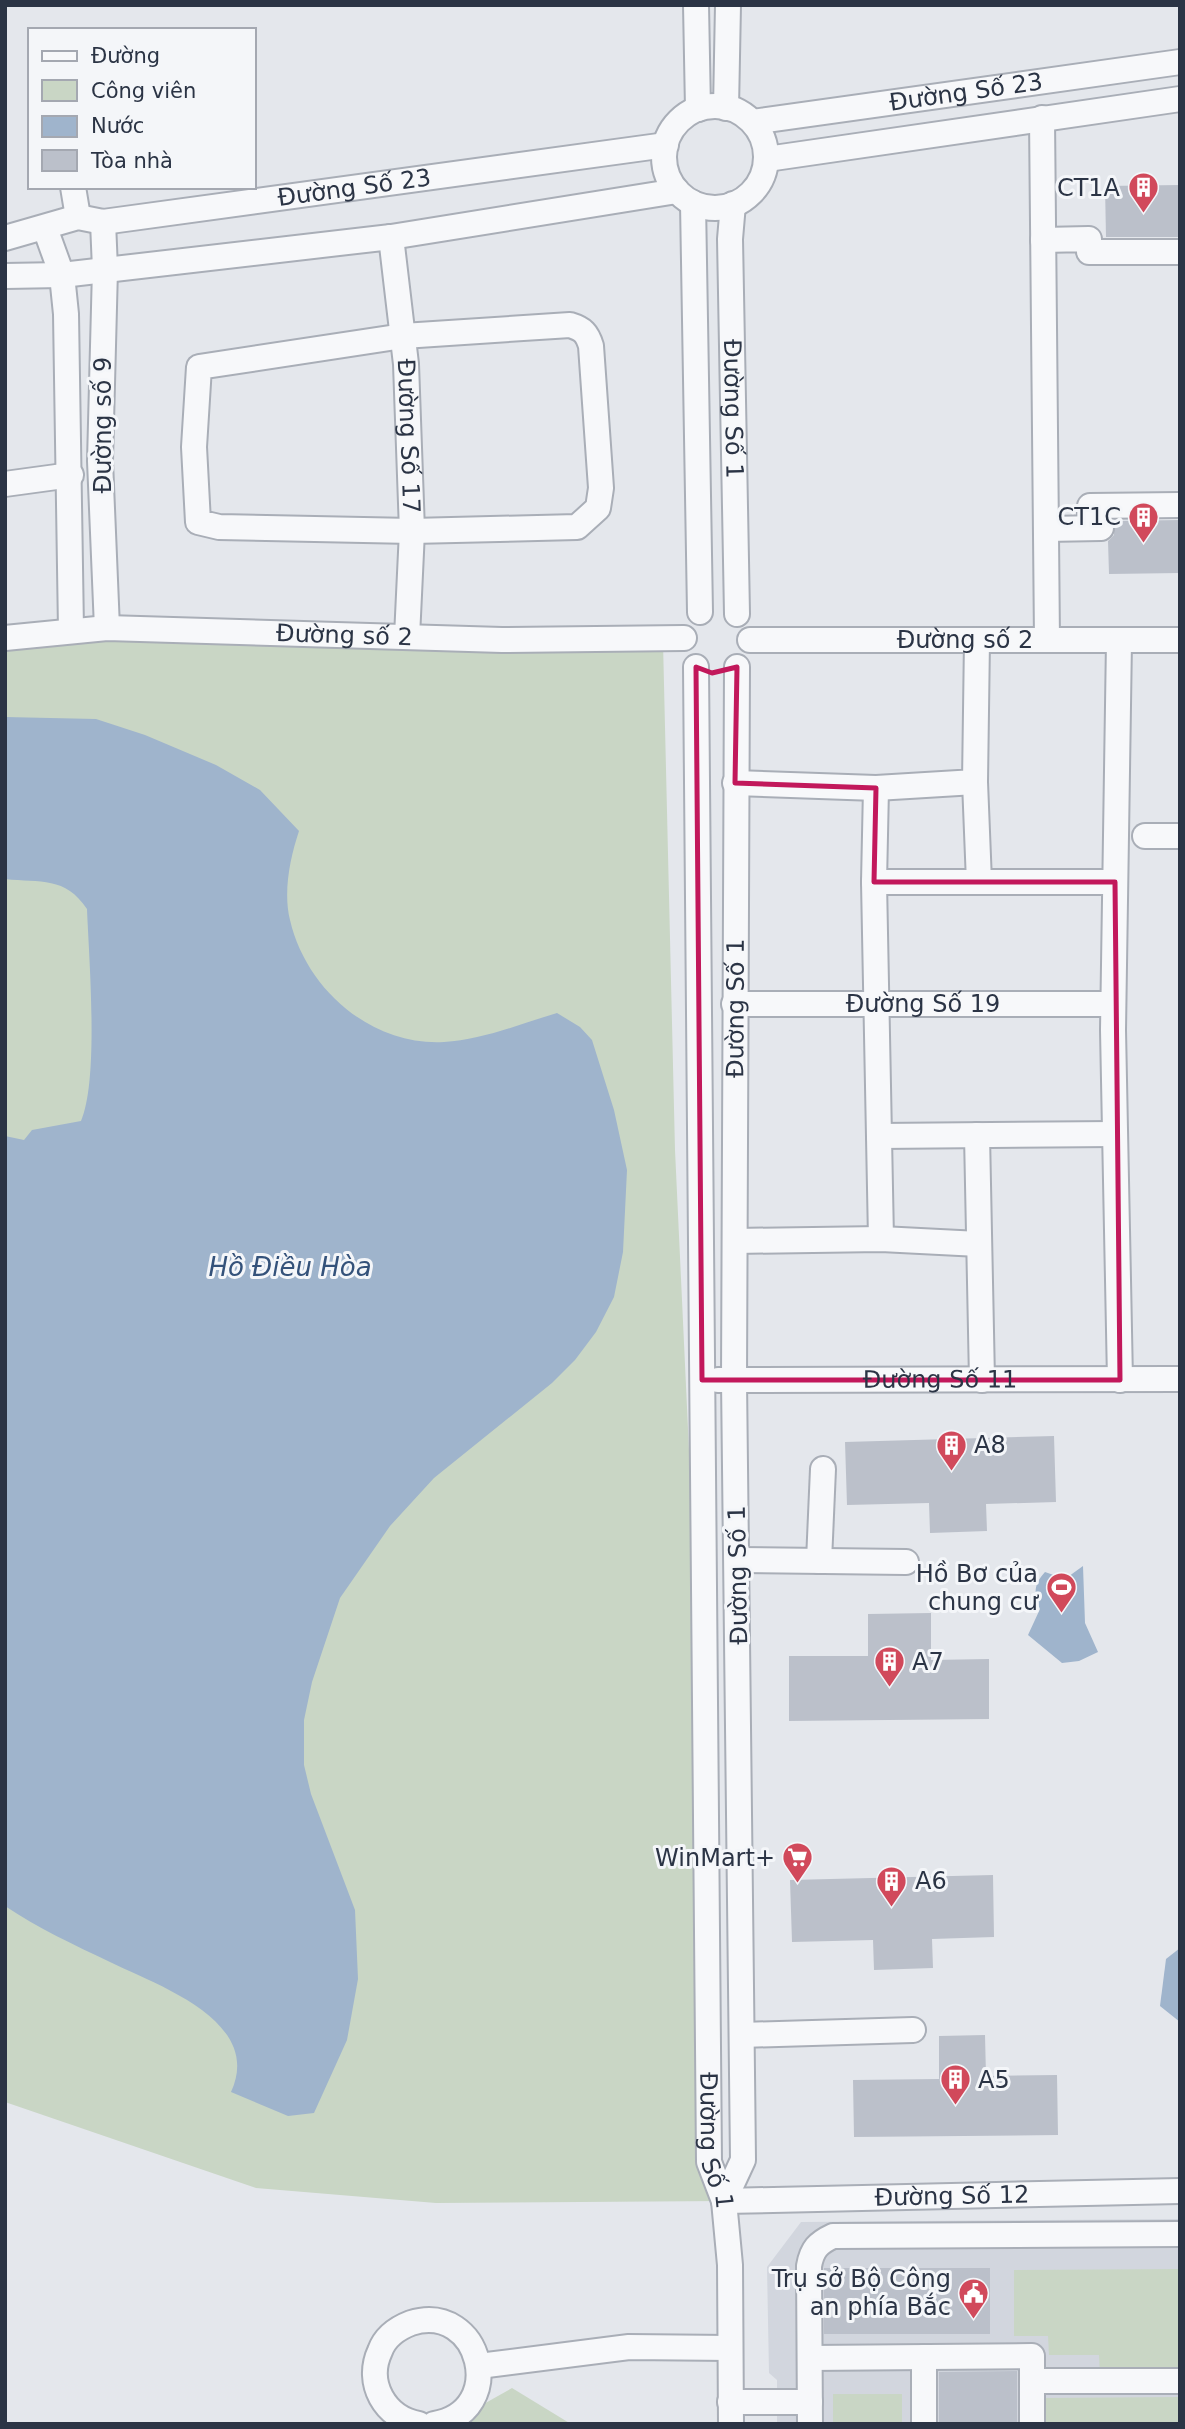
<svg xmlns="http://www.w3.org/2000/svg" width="1185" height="2429" font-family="'DejaVu Sans',sans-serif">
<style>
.built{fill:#d2d6de}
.green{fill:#c9d6c5}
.water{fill:#9fb4cc}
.building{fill:#bbc0ca}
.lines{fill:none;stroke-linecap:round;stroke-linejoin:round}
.minor-casing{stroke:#a9aeb7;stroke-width:28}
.minor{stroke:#f7f8fa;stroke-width:24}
.marked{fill:none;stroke:#c2185b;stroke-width:5;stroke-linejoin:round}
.labels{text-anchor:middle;stroke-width:6;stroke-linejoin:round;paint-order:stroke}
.street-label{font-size:24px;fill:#2b3445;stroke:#f4f6f9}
.poi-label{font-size:24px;fill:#2b3445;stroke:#f4f6f9;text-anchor:end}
.water-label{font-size:26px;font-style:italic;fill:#34527a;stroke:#f4f6f9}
</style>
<rect width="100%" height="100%" fill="#e4e7ec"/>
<!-- built -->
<polygon class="built" points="1180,2219 1180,2424 777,2424 777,2380 769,2373 767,2267 801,2222"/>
<!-- green -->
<g class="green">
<polygon points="108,631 663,642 675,1150 724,2201 436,2203 256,2188 5,2102 5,643"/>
<polygon points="1180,2269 1180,2374 1100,2375 1099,2355 1049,2355 1048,2336 1014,2336 1014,2270"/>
<polygon points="512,2388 571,2424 448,2424"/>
<rect x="833" y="2394" width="69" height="30"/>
<polygon points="1180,2397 1180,2424 1045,2424 1045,2398"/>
</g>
<!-- water -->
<g class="water">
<path d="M5,717L96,719L145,735L216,765L260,790L299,831C290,858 283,892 290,920C306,989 371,1046 444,1042C482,1040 520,1024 557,1013L580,1027L592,1040L614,1110L627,1170L623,1252L614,1297L596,1332L575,1360L552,1383L434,1478L390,1526L340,1598L312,1682L304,1720V1765L311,1794L355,1910L358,1979L347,2040L314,2113L288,2116L231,2092C264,2021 157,1985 110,1962C74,1945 38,1928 5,1906V1136L24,1140L32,1130L81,1121C99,1080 89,959 87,909C65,876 41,883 5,879Z"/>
<path d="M1083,1566L1085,1623L1098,1652L1079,1661L1062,1663L1028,1635L1040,1609C1034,1594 1033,1585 1045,1572L1065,1579Z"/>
<polygon points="1180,1948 1180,2022 1160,2006 1166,1959"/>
</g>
<!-- building -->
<g class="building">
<polygon points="1180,185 1180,237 1106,237 1105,186"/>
<polygon points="1180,520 1180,573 1109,574 1108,541 1114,535 1114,521"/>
<polygon points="1054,1436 1056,1502 986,1504 987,1531 930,1533 929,1503 847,1505 845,1442"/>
<polygon points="931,1613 931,1660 989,1659 989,1719 789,1721 789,1656 868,1656 868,1614"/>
<polygon points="993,1875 994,1937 932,1939 933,1968 874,1970 873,1940 792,1942 790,1880"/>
<polygon points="985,2035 986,2076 1057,2075 1058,2135 854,2137 853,2080 939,2079 939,2036"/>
<rect x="824" y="2268" width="166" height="66"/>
<polygon points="1017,2371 1017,2424 939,2424 939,2372"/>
</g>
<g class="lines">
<defs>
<g id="minor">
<polyline points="696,5 698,109"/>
<circle cx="715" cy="157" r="51"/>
<polyline points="726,108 728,5"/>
<polyline points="1042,118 1047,640"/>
<path id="s1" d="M753,122L1180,62"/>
<polyline points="767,159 1180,99"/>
<polyline points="73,187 78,217"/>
<polyline points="693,203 700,612"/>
<path id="s2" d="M733,204L730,239L737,614"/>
<polyline points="103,222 105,269 100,461 107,628"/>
<polyline points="45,228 62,275 66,314 71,630"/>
<path id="s3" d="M391,237L406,364L412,531L407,637"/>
<path id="s4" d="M5,238L78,217L103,222L666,145"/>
<polyline points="1043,240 1089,239 1089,252 1180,252"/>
<polyline points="5,276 62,275 391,237 677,191"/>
<path d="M570,325C583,329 587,333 591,346L601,488L598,508L577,527L412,531L219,527L198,522L194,447L199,367L403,336Z"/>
<polyline points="5,484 71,475"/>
<polyline points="1090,528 1090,506 1180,505"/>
<polyline points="1046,529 1101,528"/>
<path id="s5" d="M5,638L107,628L502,640L684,638"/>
<path id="s6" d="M750,640H1180"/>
<polyline points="1119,641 1113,1030 1120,1380"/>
<path id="s7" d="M696,667L709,2162L724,2201L730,2265L731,2424"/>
<polyline points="975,782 979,882"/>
<polyline points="735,783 876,788 975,782 977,640"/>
<polyline points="876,788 874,882 881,1239"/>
<polyline points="1145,836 1180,836"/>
<polyline points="874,882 1115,882"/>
<path id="s8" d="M734,1004H1113"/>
<polyline points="977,1135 982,1380"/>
<polyline points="879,1136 1115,1134"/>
<polyline points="735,1241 881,1239 979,1244"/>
<path id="s9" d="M718,1380L1180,1379"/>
<polyline points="737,1560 906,1562"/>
<polyline points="819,1561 823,1469"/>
<polyline points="742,2035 913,2030"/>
<path id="s10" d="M724,2201L743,2160L734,1380L737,667"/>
<path id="s11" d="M724,2201L1180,2191"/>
<polyline points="924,2357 924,2424"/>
<polyline points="810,2358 1032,2356 1032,2424"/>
<polyline points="479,2366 629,2347 730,2348"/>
<polyline points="1032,2381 1180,2381"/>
<polyline points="730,2402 810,2402"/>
<path d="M419,2424C385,2418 365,2383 380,2351C385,2337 398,2328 411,2323C481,2301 509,2412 434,2424"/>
<path d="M810,2424L809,2266C812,2249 818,2243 833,2236L1180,2234"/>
</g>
</defs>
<!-- minor casing -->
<use href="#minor" class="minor-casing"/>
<!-- minor -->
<use href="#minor" class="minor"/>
</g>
<!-- marked area -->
<path class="marked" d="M696,667L712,673L737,667L735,783L876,788L874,882H1115L1120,1380H702Z"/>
<!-- icons -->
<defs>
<symbol id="building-pin" viewBox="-11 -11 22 30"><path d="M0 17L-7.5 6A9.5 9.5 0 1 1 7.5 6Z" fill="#d1495b" stroke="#f4f6f9"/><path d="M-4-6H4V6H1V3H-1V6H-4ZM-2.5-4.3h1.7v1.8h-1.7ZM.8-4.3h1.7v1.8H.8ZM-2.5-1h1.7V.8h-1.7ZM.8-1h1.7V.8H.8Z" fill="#fff"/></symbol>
<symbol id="stadium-pin" viewBox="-11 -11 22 30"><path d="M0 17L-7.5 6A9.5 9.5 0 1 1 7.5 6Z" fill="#d1495b" stroke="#f4f6f9"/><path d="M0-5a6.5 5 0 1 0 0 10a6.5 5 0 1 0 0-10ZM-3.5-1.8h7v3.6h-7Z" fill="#fff"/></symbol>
<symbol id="supermarket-pin" viewBox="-11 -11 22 30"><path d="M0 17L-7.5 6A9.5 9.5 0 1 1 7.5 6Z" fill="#d1495b" stroke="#f4f6f9"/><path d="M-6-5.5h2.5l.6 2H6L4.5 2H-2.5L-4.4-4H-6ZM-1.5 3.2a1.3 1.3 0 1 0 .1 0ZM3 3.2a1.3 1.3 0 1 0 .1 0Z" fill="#fff"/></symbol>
<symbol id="civic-pin" viewBox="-11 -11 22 30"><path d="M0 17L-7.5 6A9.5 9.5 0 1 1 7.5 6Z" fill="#d1495b" stroke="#f4f6f9"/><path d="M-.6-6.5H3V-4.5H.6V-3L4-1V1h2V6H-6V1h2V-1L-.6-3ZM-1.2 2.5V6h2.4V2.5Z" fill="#fff"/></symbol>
</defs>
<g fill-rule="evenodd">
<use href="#building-pin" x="1126" y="170" width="35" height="47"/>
<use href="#building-pin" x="1126" y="500" width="35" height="47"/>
<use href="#building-pin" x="934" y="1428" width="35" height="47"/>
<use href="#stadium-pin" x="1044" y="1570" width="35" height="47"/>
<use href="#building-pin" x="872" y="1644" width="35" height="47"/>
<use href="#supermarket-pin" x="780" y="1840" width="35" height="47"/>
<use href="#building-pin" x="874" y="1864" width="35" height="47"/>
<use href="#building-pin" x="938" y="2062" width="35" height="47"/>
<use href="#civic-pin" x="956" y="2276" width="35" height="47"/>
</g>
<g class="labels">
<!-- street labels -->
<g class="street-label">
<text dy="8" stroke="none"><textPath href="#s1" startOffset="215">Đường Số 23</textPath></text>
<text dy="8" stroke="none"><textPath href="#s4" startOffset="355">Đường Số 23</textPath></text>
<text dy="8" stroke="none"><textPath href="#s2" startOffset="205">Đường Số 1</textPath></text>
<text transform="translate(103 425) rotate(-90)" y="8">Đường số 9</text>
<text dy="8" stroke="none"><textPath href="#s3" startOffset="200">Đường Số 17</textPath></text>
<text dy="8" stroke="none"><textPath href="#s5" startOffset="340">Đường số 2</textPath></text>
<text dy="8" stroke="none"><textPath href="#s6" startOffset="215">Đường số 2</textPath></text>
<text dy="8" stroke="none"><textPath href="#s8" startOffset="189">Đường Số 19</textPath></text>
<text dy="8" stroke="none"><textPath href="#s10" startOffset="1197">Đường Số 1</textPath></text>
<text dy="8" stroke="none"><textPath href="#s9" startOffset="222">Đường Số 11</textPath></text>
<text transform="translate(738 1575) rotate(-91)" y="8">Đường Số 1</text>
<text dy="8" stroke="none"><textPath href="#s7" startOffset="1475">Đường Số 1</textPath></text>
<text dy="8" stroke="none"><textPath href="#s11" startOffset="228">Đường Số 12</textPath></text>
</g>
<!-- poi labels -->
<g class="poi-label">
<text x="1120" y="196">CT1A</text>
<text x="1121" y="525">CT1C</text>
<text x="974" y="1453" text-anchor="start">A8</text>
<text x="1038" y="1582">Hồ Bơ của<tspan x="1038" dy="28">chung cư</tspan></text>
<text x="912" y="1670" text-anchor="start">A7</text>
<text x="775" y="1866">WinMart+</text>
<text x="915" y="1889" text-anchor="start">A6</text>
<text x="978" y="2088" text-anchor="start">A5</text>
<text x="951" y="2287">Trụ sở Bộ Công<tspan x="951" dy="28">an phía Bắc</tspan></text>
</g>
<!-- water labels -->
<g class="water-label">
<text x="290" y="1276">Hồ Điều Hòa</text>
</g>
</g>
<!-- border -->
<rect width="1185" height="2429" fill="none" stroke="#2b3445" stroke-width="14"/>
<!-- legend -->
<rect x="28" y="28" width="228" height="161" fill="#f4f6f9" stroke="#a4a8b1" stroke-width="2"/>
<rect x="42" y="51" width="35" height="10" fill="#f7f8fa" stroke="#a4a8b1" stroke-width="2"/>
<text x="91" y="63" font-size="21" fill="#2b3445">Đường</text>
<rect x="42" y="80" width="35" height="21" fill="#c9d6c5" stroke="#a4a8b1" stroke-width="2"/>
<text x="91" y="98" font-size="21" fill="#2b3445">Công viên</text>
<rect x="42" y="116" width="35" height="21" fill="#9fb4cc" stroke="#a4a8b1" stroke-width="2"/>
<text x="91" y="133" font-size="21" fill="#2b3445">Nước</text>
<rect x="42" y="150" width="35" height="21" fill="#bbc0ca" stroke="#a4a8b1" stroke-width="2"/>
<text x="91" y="168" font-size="21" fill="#2b3445">Tòa nhà</text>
</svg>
